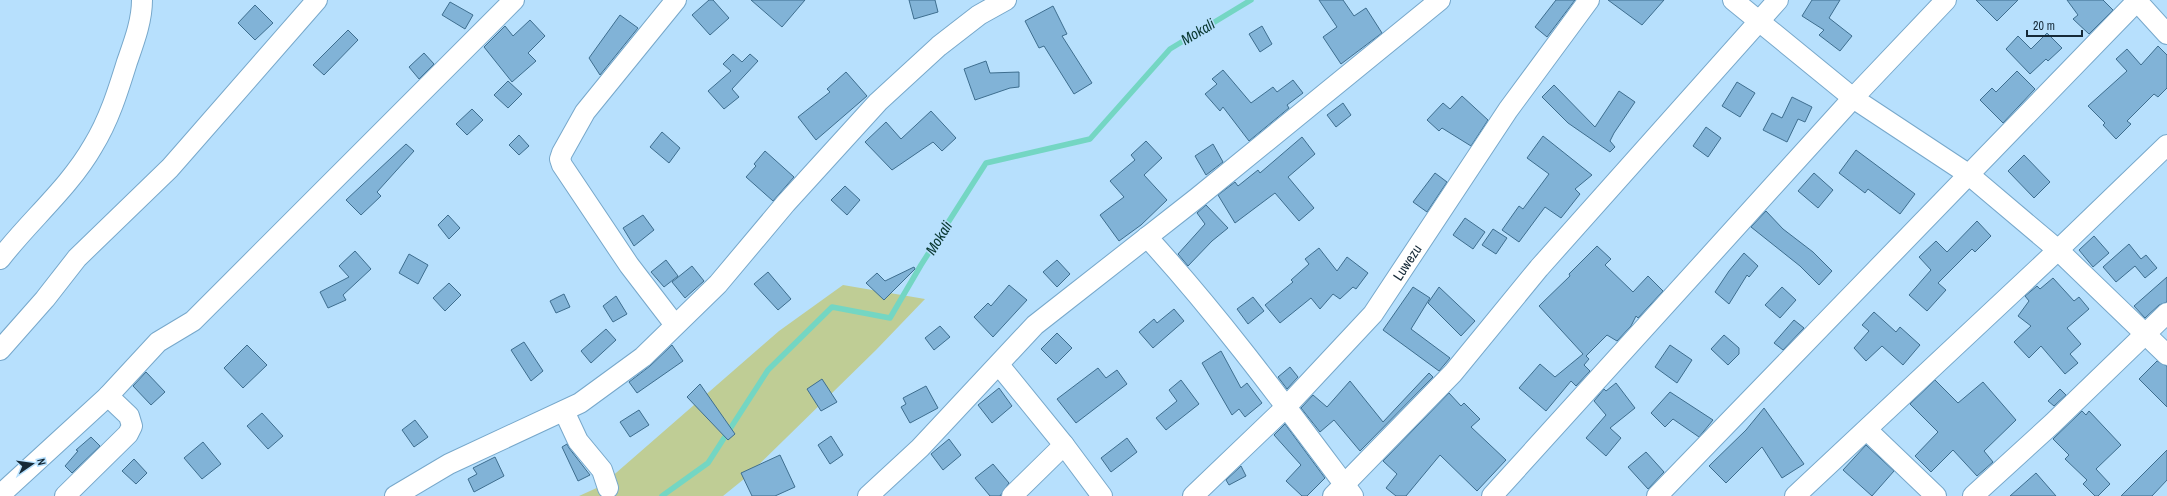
<svg xmlns="http://www.w3.org/2000/svg" width="2167" height="496" font-family="'Archivo Narrow',sans-serif">
<style>
.green{fill:#bfcd95}
.lines{fill:none;stroke-linecap:round;stroke-linejoin:round}
.stream{stroke:#74d6c3;stroke-width:5.5}
.building{fill:#81b3d7;stroke:#3e6e8f}
.street-casing{stroke:#77a8cb;stroke-width:22}
.street{stroke:#fff;stroke-width:20}
.labels{text-anchor:middle;stroke-width:3;stroke-linejoin:round;paint-order:stroke}
.street-label{font-size:14px;fill:#162a38;stroke:#b7e0fd}
.water-label{font-size:15px;font-style:italic;fill:#093831;stroke:#b7e0fd}
</style>
<rect width="100%" height="100%" fill="#b7e0fd"/>
<!-- green -->
<polygon class="green" points="843,285 925,299 876,350 744,479 723,496 579,496 601,486 779,331"/>
<g class="lines">
<!-- stream -->
<polyline class="stream" points="662,496 708,463 768,370 832,307 890,318 921,265 986,163 1090,139 1170,49 1251,0"/>
</g>
<!-- building -->
<g class="building">
<polygon points="709,0 713,0 729,18 710,35 692,15"/>
<polygon points="751,0 805,0 782,27"/>
<polygon points="909,0 935,0 938,12 914,19"/>
<polygon points="1319,0 1343,0 1354,16 1366,8 1382,33 1341,64 1323,37 1337,27"/>
<polygon points="1556,0 1575,0 1547,37 1535,27"/>
<polygon points="1608,0 1664,0 1642,25"/>
<polygon points="1812,0 1840,0 1829,18 1852,36 1840,51 1819,35 1824,30 1802,16"/>
<polygon points="1976,0 2018,0 1997,21"/>
<polygon points="2067,0 2103,0 2113,10 2089,34 2073,19 2078,15"/>
<polygon points="450,2 473,15 465,29 442,15"/>
<polygon points="255,5 273,23 255,40 238,23"/>
<polygon points="1053,6 1067,34 1062,36 1092,83 1074,94 1044,46 1039,48 1025,21"/>
<polygon points="620,15 638,28 600,75 589,58"/>
<polygon points="530,20 545,36 528,53 536,61 512,82 484,47 505,26 513,36"/>
<polygon points="1262,26 1272,44 1260,52 1249,34"/>
<polygon points="348,30 358,40 324,75 313,65"/>
<polygon points="2047,33 2062,48 2048,61 2046,59 2030,74 2006,49 2018,36 2031,49"/>
<polygon points="2158,46 2167,55 2167,88 2158,97 2154,94 2127,121 2131,124 2116,139 2103,125 2105,123 2088,106 2127,71 2116,59 2127,49 2141,65"/>
<polygon points="424,53 434,64 419,79 409,67"/>
<polygon points="733,54 742,62 750,54 758,61 732,89 739,97 724,109 708,91 731,71 723,64"/>
<polygon points="986,61 990,73 1019,72 1019,87 1010,88 975,100 964,69"/>
<polygon points="1223,70 1251,103 1273,87 1277,92 1293,80 1303,93 1287,105 1289,108 1249,141 1223,107 1220,111 1205,94 1217,84 1212,79"/>
<polygon points="2017,71 2035,89 2003,123 1980,100 1992,88 1996,92"/>
<polygon points="846,72 867,96 816,140 798,117 830,92 827,89"/>
<polygon points="508,81 522,94 508,108 494,95"/>
<polygon points="1737,82 1755,93 1740,117 1722,106"/>
<polygon points="1554,85 1595,127 1619,91 1635,102 1614,133 1610,141 1615,147 1610,152 1568,123 1542,97"/>
<polygon points="1462,96 1488,120 1471,146 1442,128 1439,131 1427,120 1443,103 1450,109"/>
<polygon points="1792,97 1812,107 1805,122 1798,119 1787,142 1763,130 1772,113 1782,118"/>
<polygon points="1343,103 1351,115 1336,127 1327,115"/>
<polygon points="472,109 483,120 467,135 456,124"/>
<polygon points="931,111 956,138 942,151 933,142 892,170 865,142 886,122 901,139"/>
<polygon points="1706,127 1721,138 1708,157 1693,146"/>
<polygon points="662,132 680,148 669,163 650,147"/>
<polygon points="519,135 529,146 519,155 509,145"/>
<polygon points="1543,136 1592,175 1575,189 1580,194 1561,218 1545,207 1519,242 1502,230 1519,206 1523,209 1549,174 1527,158"/>
<polygon points="1302,137 1315,154 1288,177 1314,208 1299,221 1275,193 1235,223 1218,195 1235,182 1238,186 1258,170 1260,173"/>
<polygon points="1146,141 1162,158 1144,175 1167,200 1141,225 1119,241 1100,215 1124,197 1110,181 1135,160 1131,155"/>
<polygon points="406,144 414,151 377,192 381,196 361,215 346,200"/>
<polygon points="1213,144 1223,162 1206,175 1195,156"/>
<polygon points="1856,150 1915,194 1900,214 1868,189 1865,193 1839,173"/>
<polygon points="765,151 794,177 773,201 746,177 756,166 754,164"/>
<polygon points="2024,155 2050,182 2034,198 2008,171"/>
<polygon points="1435,173 1447,182 1427,212 1413,202"/>
<polygon points="1814,173 1833,190 1818,208 1798,191"/>
<polygon points="845,186 860,200 847,215 831,200"/>
<polygon points="1206,205 1228,228 1212,241 1188,266 1178,254 1205,224 1197,213"/>
<polygon points="1766,211 1783,229 1813,252 1832,271 1819,285 1800,266 1751,227"/>
<polygon points="448,215 460,228 449,239 438,225"/>
<polygon points="643,215 654,230 634,246 623,228"/>
<polygon points="1465,218 1485,232 1473,249 1453,235"/>
<polygon points="1977,221 1991,236 1975,252 1972,249 1938,283 1946,290 1927,311 1909,295 1931,270 1919,257 1936,241 1947,252"/>
<polygon points="1493,229 1507,238 1496,254 1482,245"/>
<polygon points="2094,236 2109,253 2093,267 2079,250"/>
<polygon points="2129,244 2141,259 2146,255 2157,268 2145,278 2135,266 2116,282 2103,267"/>
<polygon points="1597,246 1611,259 1605,265 1633,292 1648,276 1663,291 1638,318 1636,316 1631,326 1617,341 1607,335 1586,356 1589,359 1584,365 1590,371 1576,386 1571,381 1546,411 1519,388 1540,364 1555,377 1583,354 1539,306 1570,276 1569,274"/>
<polygon points="1319,248 1337,271 1347,257 1368,273 1356,289 1353,287 1340,299 1333,294 1320,309 1311,298 1280,323 1265,305 1293,282 1291,280 1309,264 1305,259"/>
<polygon points="355,251 371,269 343,295 346,300 328,308 320,292 349,277 339,266"/>
<polygon points="1744,253 1758,266 1749,277 1747,275 1729,304 1715,292 1729,271"/>
<polygon points="409,254 428,265 418,284 399,273"/>
<polygon points="666,260 678,276 664,287 651,272"/>
<polygon points="1057,260 1070,274 1057,287 1043,272"/>
<polygon points="692,266 704,281 685,298 672,282"/>
<polygon points="914,267 915,269 884,300 866,283 877,273 885,281"/>
<polygon points="768,272 791,299 778,310 754,284"/>
<polygon points="2167,277 2167,302 2159,305 2145,318 2134,306"/>
<polygon points="2053,278 2074,301 2079,297 2089,309 2067,328 2081,344 2070,354 2078,363 2065,374 2041,346 2029,358 2014,342 2031,326 2018,316 2029,301 2025,296 2037,286 2040,289"/>
<polygon points="449,283 461,295 445,311 433,298"/>
<polygon points="1009,285 1027,300 993,337 974,317 988,303 991,306"/>
<polygon points="1413,287 1430,298 1411,329 1450,358 1439,371 1383,330"/>
<polygon points="1439,287 1475,321 1461,336 1428,303"/>
<polygon points="1782,287 1796,300 1780,318 1765,305"/>
<polygon points="564,294 570,307 556,313 550,301"/>
<polygon points="616,296 627,314 613,322 603,306"/>
<polygon points="1253,297 1264,311 1248,324 1237,309"/>
<polygon points="1174,309 1184,321 1153,348 1139,332 1154,319 1157,323"/>
<polygon points="1874,312 1896,332 1900,327 1920,345 1903,365 1882,346 1866,361 1854,348 1869,331 1862,325"/>
<polygon points="1794,320 1804,328 1783,350 1774,343"/>
<polygon points="940,326 950,337 934,350 925,338"/>
<polygon points="606,329 616,340 591,363 581,351"/>
<polygon points="1057,333 1072,348 1056,364 1041,349"/>
<polygon points="1724,335 1739,348 1739,354 1728,365 1711,349"/>
<polygon points="524,342 543,371 531,381 511,350"/>
<polygon points="247,345 267,365 243,388 224,368"/>
<polygon points="672,345 683,361 637,393 629,382 650,366"/>
<polygon points="1670,345 1692,360 1677,383 1655,367"/>
<polygon points="1221,351 1241,388 1247,383 1262,403 1245,417 1239,409 1232,415 1202,363"/>
<polygon points="2157,361 2167,366 2167,407 2139,379"/>
<polygon points="1290,367 1298,377 1287,389 1278,377"/>
<polygon points="1098,368 1106,378 1117,370 1127,384 1076,423 1057,399"/>
<polygon points="146,372 165,392 151,405 133,386"/>
<polygon points="1429,373 1433,377 1360,451 1334,420 1320,432 1301,408 1313,395 1327,407 1350,381 1383,422"/>
<polygon points="822,379 837,402 821,411 807,389"/>
<polygon points="1181,380 1199,404 1166,430 1156,418 1177,401 1169,390"/>
<polygon points="1935,380 1958,403 1983,382 2016,420 1984,451 1993,462 1977,476 1953,450 1931,472 1915,456 1938,432 1910,404"/>
<polygon points="1616,383 1635,408 1610,428 1621,438 1606,456 1586,438 1606,415 1594,401 1604,389 1606,391"/>
<polygon points="700,384 735,434 728,440 687,397"/>
<polygon points="926,386 938,408 910,423 901,407 906,404 903,398"/>
<polygon points="999,388 1012,406 992,423 978,405"/>
<polygon points="2060,389 2066,395 2054,406 2048,401"/>
<polygon points="1670,392 1713,420 1699,437 1673,419 1665,427 1651,413"/>
<polygon points="1449,393 1461,406 1464,403 1480,419 1471,427 1506,460 1477,491 1440,455 1406,496 1396,496 1386,488 1397,474 1383,461"/>
<polygon points="1764,408 1804,464 1782,478 1762,447 1726,483 1709,466 1746,430"/>
<polygon points="639,410 649,425 630,437 620,422"/>
<polygon points="2082,411 2086,415 2089,411 2121,445 2096,469 2110,484 2098,496 2095,496 2083,484 2087,480 2065,459 2069,455 2053,439"/>
<polygon points="262,413 283,436 268,449 247,426"/>
<polygon points="415,420 428,437 414,447 402,430"/>
<polygon points="1285,424 1325,478 1307,496 1302,496 1286,481 1301,465 1274,435"/>
<polygon points="831,436 843,455 830,464 818,445"/>
<polygon points="91,437 100,446 72,473 65,466 78,451 76,450"/>
<polygon points="1127,438 1137,452 1111,472 1101,458"/>
<polygon points="949,439 961,455 943,470 931,454"/>
<polygon points="203,442 221,464 202,479 184,458"/>
<polygon points="567,444 569,448 590,475 578,481 562,447"/>
<polygon points="1866,445 1894,471 1872,496 1843,470"/>
<polygon points="2167,450 2167,480 2152,496 2121,496"/>
<polygon points="1646,452 1664,472 1648,489 1628,467"/>
<polygon points="780,455 795,487 775,496 752,496 741,473"/>
<polygon points="495,457 504,476 474,492 468,479 477,474 473,468"/>
<polygon points="134,459 147,473 136,484 122,471"/>
<polygon points="993,464 1009,483 1000,496 990,496 975,478"/>
<polygon points="1241,466 1246,476 1229,485 1226,480"/>
<polygon points="2036,473 2056,496 2010,496"/>
</g>
<g class="lines">
<defs>
<g id="street">
<polyline points="1733,0 1853,98 1968,174 2058,250 2167,355"/>
<polyline points="2136,0 2167,34"/>
<path d="M1147,237C1222,319 1287,408 1353,496"/>
<path d="M0,259C29,221 69,188 93,146C109,120 118,91 127,62C134,42 142,21 142,0"/>
<polyline points="675,325 629,265 562,165 560,159 562,153 585,112 676,0"/>
<polyline points="0,350 45,299 77,258 170,168 317,0"/>
<polyline points="999,365 1064,445 1102,496"/>
<polyline points="564,411 578,441 602,470 608,488"/>
<polyline points="1867,430 1936,496"/>
<polyline points="0,495 108,396 158,342 193,321 514,0"/>
<polyline points="65,496 128,434 132,426 129,416 108,396"/>
<polyline points="395,496 449,464 580,403 643,357 718,284 786,203 878,102 939,46 979,15 1006,0"/>
<polyline points="868,496 920,448 1035,325 1197,198 1440,0"/>
<polyline points="1012,496 1064,445"/>
<path id="s1" d="M1193,496L1286,407L1373,314L1508,110L1589,0"/>
<polyline points="1333,496 1453,373 1539,268 1778,0"/>
<polyline points="1492,496 1853,98 1946,0"/>
<polyline points="1657,496 2138,0"/>
<polyline points="1795,496 2058,250 2167,145"/>
<polyline points="1973,496 2053,423 2167,313"/>
</g>
</defs>
<!-- street casing -->
<use href="#street" class="street-casing"/>
<!-- street -->
<use href="#street" class="street"/>
</g>
<g class="labels">
<!-- street labels -->
<g class="street-label">
<text dy="5" stroke="none"><textPath href="#s1" startOffset="318">Luwezu</textPath></text>
</g>
<!-- water labels -->
<g class="water-label">
<text transform="translate(1198 32) rotate(-31)" y="5">Mokali</text>
<text transform="translate(939 238) rotate(-58)" y="5">Mokali</text>
</g>
</g>
<!-- north arrow -->
<g transform="translate(32 464) rotate(77)" stroke="#b7e0fd" stroke-width="3" paint-order="stroke">
<path d="M0-3L7 15L0 10L-7 15Z" fill="#162a38"/>
<text y="-6" font-size="11" font-weight="bold" text-anchor="middle" fill="#162a38">N</text>
</g>
<!-- scale -->
<path d="M2027 30v6h55v-6" fill="none" stroke="#162a38" stroke-width="2"/>
<text x="2033" y="30" font-size="12" fill="#162a38" stroke="#b7e0fd" stroke-width="3" paint-order="stroke">20 m</text>
</svg>
